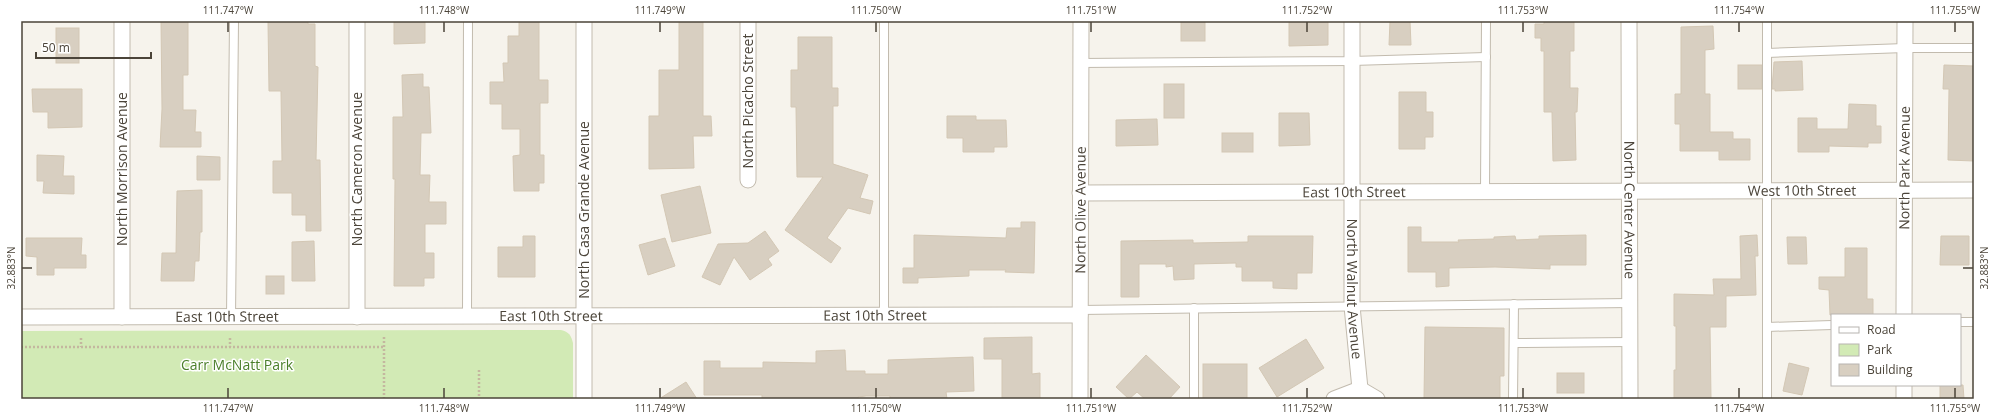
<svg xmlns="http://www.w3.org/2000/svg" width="1995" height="420" font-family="'Open Sans',sans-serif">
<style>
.green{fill:#d2eab5}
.building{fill:#d8cfc1;stroke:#d3c7b4}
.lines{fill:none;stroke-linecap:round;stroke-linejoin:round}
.service-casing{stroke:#c2bbae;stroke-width:10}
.minor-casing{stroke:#c2bbae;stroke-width:17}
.path{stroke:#c4b79f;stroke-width:2.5;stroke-dasharray:2 2;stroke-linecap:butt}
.service{stroke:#fff;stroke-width:8}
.minor{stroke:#fff;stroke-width:15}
.ticks{fill:none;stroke:#4b4439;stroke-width:1.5}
.labels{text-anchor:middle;stroke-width:3;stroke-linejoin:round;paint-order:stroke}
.street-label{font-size:14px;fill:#4b4439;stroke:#fff}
.park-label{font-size:14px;fill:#4a7f2a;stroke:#fff}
.neatline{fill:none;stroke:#4b4439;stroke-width:1.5}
.ticks-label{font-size:10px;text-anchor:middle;fill:#4b4439}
</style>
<rect width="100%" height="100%" fill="#f6f3ec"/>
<!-- green -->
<path class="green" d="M561,330C569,332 571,335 573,343V399H21V331Z"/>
<!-- building -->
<g class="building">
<polygon points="161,21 188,21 188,75 183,75 183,110 196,110 195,132 201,132 201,147 160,147 162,109"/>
<polygon points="268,21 308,21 308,24 315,24 315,66 318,67 316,160 320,160 321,231 306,231 306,215 292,215 292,193 273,193 273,161 282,161 281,91 269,91"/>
<polygon points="394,21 425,21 425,43 394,44"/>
<polygon points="519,21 539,21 539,80 548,80 548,103 540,103 540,155 544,155 544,183 539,183 539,191 514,191 513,156 520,155 520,129 502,129 502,104 490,104 490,82 504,82 503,63 508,63 508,36 519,36"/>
<polygon points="679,21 703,21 703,116 711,116 712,136 693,136 694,168 649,169 649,116 659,116 659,70 679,70"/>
<rect x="1181" y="21" width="24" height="20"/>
<polygon points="1289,21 1328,21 1328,45 1289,46"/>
<polygon points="1390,21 1410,21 1411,45 1389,45"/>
<polygon points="1544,21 1574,21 1574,51 1570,51 1570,88 1578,88 1577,112 1575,112 1576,160 1553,161 1552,112 1544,112 1544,51 1541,51 1541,38 1535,38 1535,24 1544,24"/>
<polygon points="1713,26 1714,49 1705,50 1705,94 1710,94 1710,132 1733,132 1733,139 1750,139 1750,160 1719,160 1719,151 1680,151 1680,124 1675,124 1675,94 1681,94 1681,27"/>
<rect x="56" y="28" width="23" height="35"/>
<polygon points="798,37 832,37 832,88 838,88 838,106 833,106 833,164 868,175 860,198 873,201 870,214 848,208 827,238 841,248 831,263 785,230 823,177 797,177 796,107 791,107 791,70 798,70"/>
<polygon points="1802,61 1803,90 1775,91 1775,89 1772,89 1774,62"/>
<rect x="1738" y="65" width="24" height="24"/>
<polygon points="1944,65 1974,66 1974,161 1948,160 1949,89 1943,89"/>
<polygon points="423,74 423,87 429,87 431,133 421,133 420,175 430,175 429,202 446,202 446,224 425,224 425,253 434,253 434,278 424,278 424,286 394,286 395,179 393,179 393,117 403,117 402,75"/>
<rect x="1164" y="84" width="20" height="34"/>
<polygon points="32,89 82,89 82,127 48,128 48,112 33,112"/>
<polygon points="1399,92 1426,92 1426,112 1433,112 1433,137 1425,137 1425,149 1399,149"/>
<polygon points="1849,104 1876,105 1876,126 1881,126 1881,143 1868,143 1868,147 1829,146 1829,152 1798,152 1798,118 1817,118 1817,129 1848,129"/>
<polygon points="1279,113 1309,113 1310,145 1279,146"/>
<polygon points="947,116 976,116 976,120 1006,120 1007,147 994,147 994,152 963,152 963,138 947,138"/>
<polygon points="1157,119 1158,145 1116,146 1116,120"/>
<rect x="1222" y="133" width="31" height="19"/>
<polygon points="37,155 64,156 63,176 74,176 74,194 43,193 44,181 37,181"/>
<polygon points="197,156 220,157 220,180 197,180"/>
<polygon points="700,186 711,233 672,242 661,195"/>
<polygon points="202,190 202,232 200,232 199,261 195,261 194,281 161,281 162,253 176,253 177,191"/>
<polygon points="1021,222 1035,222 1034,273 1005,272 1006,270 969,270 969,276 918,278 918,283 903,283 903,268 914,268 914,235 1006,238 1007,228 1021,228"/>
<polygon points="1408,227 1421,227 1421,242 1459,242 1458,240 1494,239 1494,237 1515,236 1516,240 1539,239 1539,236 1586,235 1586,265 1550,265 1550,269 1495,267 1449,268 1449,286 1436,287 1436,272 1408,272"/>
<polygon points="765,231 779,251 768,259 772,265 750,280 734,257 720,285 702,277 718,244 748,243"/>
<polygon points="1757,235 1758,256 1755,256 1756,295 1726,296 1726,327 1710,327 1711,399 1674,399 1674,370 1676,370 1676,326 1674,326 1674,294 1714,295 1713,279 1741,279 1740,236"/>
<polygon points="523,236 535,236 535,277 498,277 498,247 523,247"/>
<polygon points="1248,236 1313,236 1312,273 1297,273 1297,289 1273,288 1273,281 1242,281 1242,267 1236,267 1236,263 1194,264 1194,279 1174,280 1173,266 1166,267 1166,264 1139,264 1139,297 1121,297 1121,241 1193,240 1193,243 1248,242"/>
<polygon points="1941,236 1969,236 1969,265 1940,265"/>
<polygon points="1787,237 1806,237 1807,264 1788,264"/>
<polygon points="26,238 82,238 81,255 86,255 86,268 54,268 54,275 37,275 37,257 26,256"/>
<polygon points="665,238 675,266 648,275 639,245"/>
<polygon points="314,241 315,281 292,281 292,242"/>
<polygon points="1845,248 1867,248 1867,299 1873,299 1873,315 1830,315 1829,290 1819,289 1819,277 1845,277"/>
<rect x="266" y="276" width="18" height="18"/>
<polygon points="1425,327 1504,328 1504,376 1500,376 1500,399 1424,399"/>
<polygon points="1032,337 1032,374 1040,373 1040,399 1002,399 1002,359 984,359 984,338"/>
<polygon points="1306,339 1324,368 1277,397 1259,368"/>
<polygon points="845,350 846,371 865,371 865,374 888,374 888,360 973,357 974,391 946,392 947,399 890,399 890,396 866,396 858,397 858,399 762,399 762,395 704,395 704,361 720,361 720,368 763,368 763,362 816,363 816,351"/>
<polygon points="1146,355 1180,387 1169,399 1145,399 1137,392 1129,399 1116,387"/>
<polygon points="1789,363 1809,368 1802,395 1783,391"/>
<rect x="1203" y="364" width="44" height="35"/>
<rect x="1557" y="373" width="27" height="20"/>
<polygon points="686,382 697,399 659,399"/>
<polygon points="1940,385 1963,385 1964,399 1940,399"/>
</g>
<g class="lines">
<defs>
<g id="service">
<polyline points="884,21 884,315"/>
<polyline points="1767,53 1905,48 1974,48"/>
<polyline points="1081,63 1352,61 1486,57"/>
<polyline points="1485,192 1486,21"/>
<polyline points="1080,310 1630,303"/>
<polyline points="467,316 468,21"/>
<polyline points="231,317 234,21"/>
<polyline points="1960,322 1974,322"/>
<polyline points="1767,327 1832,325"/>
<polyline points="1514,343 1630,342"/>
<polyline points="1194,399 1194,308"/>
<polyline points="1513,399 1514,304"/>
<polyline points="1767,399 1767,21"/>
</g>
<g id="minor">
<polyline points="122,21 122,317"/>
<polyline points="357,21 357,317"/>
<polyline points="748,21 748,180"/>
<path id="s1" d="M1352,21V306L1360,389L1356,399"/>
<path id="s2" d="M1629,21L1630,399"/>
<path id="s3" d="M1080,193L1974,190"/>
<path id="s4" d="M1904,315L1905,21"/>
<path id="s5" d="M21,317L1080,315"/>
<polyline points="1360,389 1377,399"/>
<polyline points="584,399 584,21"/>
<path id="s6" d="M1080,399L1081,21"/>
<polyline points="1334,399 1360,389"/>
<polyline points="1904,399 1904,385"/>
</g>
</defs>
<!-- service casing -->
<use href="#service" class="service-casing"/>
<!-- minor casing -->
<use href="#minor" class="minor-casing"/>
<!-- path -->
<g class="path">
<polyline points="384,337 384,399"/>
<polyline points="81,338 81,347"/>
<polyline points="230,338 230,347"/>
<polyline points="21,347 384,347"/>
<polyline points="479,370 479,399"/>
</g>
<!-- service -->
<use href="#service" class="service"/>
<!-- minor -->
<use href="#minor" class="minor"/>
</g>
<!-- ticks -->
<path class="ticks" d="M228,22V32M444,22V32M660,22V32M876,22V32M1091,22V32M1307,22V32M1523,22V32M1739,22V32M1955,22V32M22,268H32M1963,268H1973M228,388V398M444,388V398M660,388V398M876,388V398M1091,388V398M1307,388V398M1523,388V398M1739,388V398M1955,388V398"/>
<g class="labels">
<!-- street labels -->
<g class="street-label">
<text transform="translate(748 101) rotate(-90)" y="5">North Picacho Street</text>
<text dy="5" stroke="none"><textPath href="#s4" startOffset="147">North Park Avenue</textPath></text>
<text transform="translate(122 169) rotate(-90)" y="5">North Morrison Avenue</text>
<text transform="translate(357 169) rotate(-90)" y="5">North Cameron Avenue</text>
<text dy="5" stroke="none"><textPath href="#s3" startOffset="722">West 10th Street</textPath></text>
<text dy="5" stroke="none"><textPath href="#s3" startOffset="274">East 10th Street</textPath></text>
<text transform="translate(584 210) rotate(-90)" y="5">North Casa Grande Avenue</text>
<text dy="5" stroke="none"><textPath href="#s6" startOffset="189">North Olive Avenue</textPath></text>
<text dy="5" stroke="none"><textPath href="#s2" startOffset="189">North Center Avenue</textPath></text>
<text dy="5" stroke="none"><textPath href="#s1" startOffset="268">North Walnut Avenue</textPath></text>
<text dy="5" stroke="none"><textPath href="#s5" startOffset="530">East 10th Street</textPath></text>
<text dy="5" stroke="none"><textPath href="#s5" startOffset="854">East 10th Street</textPath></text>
<text dy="5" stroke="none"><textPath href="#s5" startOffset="206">East 10th Street</textPath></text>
</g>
<!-- park labels -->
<g class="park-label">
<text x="237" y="370">Carr McNatt Park</text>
</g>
</g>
<!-- border -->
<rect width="1995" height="420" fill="none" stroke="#ffffff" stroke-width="44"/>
<!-- legend -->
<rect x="1831" y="314" width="130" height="72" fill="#ffffff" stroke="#b7b4b0"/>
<rect x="1839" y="327" width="20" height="6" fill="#ffffff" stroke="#b7b4b0"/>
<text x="1867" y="334" font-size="12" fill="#4b4439">Road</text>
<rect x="1839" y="344" width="20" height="12" fill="#d2eab5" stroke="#b7b4b0"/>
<text x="1867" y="354" font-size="12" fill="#4b4439">Park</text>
<rect x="1839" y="364" width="20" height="12" fill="#d8cfc1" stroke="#b7b4b0"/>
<text x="1867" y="374" font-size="12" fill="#4b4439">Building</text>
<!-- scale -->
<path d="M36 52v6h115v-6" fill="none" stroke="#4b4439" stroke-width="2"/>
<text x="42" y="52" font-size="12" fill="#4b4439" stroke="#ffffff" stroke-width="3" paint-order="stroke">50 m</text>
<rect x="22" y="22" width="1951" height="376" class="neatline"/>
<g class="ticks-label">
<text x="228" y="14">111.747°W</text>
<text x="444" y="14">111.748°W</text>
<text x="660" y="14">111.749°W</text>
<text x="876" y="14">111.750°W</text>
<text x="1091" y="14">111.751°W</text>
<text x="1307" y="14">111.752°W</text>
<text x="1523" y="14">111.753°W</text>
<text x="1739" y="14">111.754°W</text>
<text x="1955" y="14">111.755°W</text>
<text transform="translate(1984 268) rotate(-90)" y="4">32.883°N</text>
<text transform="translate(11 268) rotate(-90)" y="4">32.883°N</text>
<text x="228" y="412">111.747°W</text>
<text x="444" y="412">111.748°W</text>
<text x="660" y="412">111.749°W</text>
<text x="876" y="412">111.750°W</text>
<text x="1091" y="412">111.751°W</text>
<text x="1307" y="412">111.752°W</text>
<text x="1523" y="412">111.753°W</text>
<text x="1739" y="412">111.754°W</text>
<text x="1955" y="412">111.755°W</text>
</g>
</svg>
